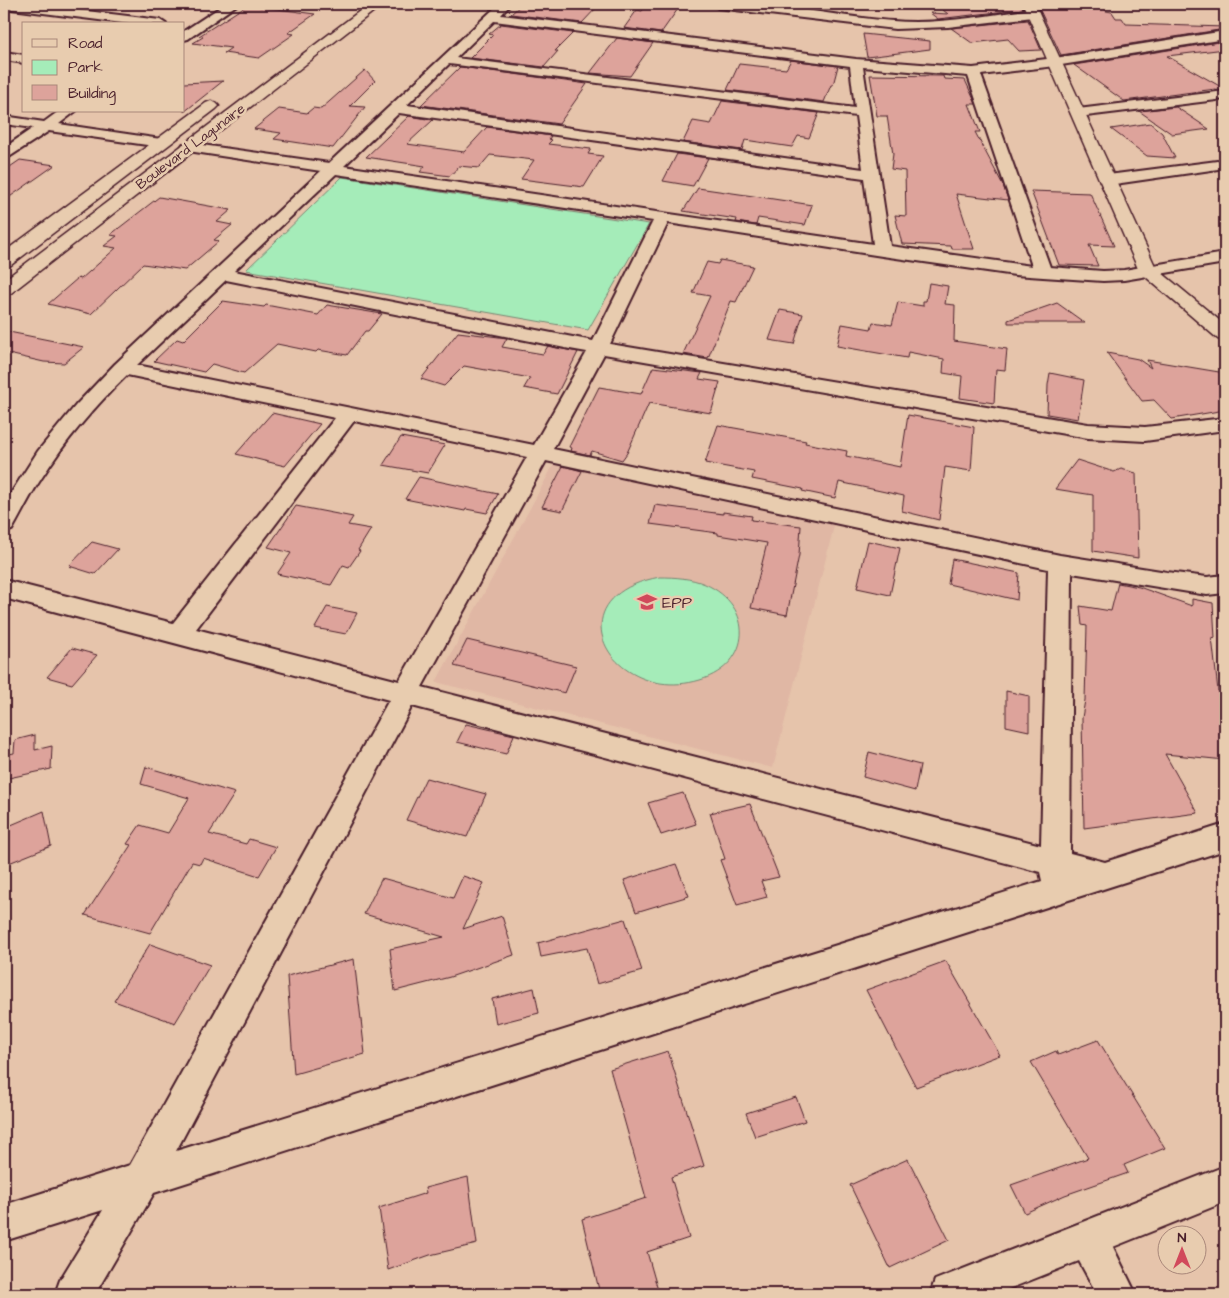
<svg xmlns="http://www.w3.org/2000/svg" width="1229" height="1298" font-family="'Architects Daughter',sans-serif">
<style>
.built{fill:#e0b7a4}
.green{fill:#a5ecb9;stroke:#788672}
.building{fill:#dda39b;stroke:#4a1f2b}
.lines{fill:none;stroke-linecap:round;stroke-linejoin:round}
.street-casing{stroke:#4a1f2b;stroke-width:4}
.secondary-casing{stroke:#4a1f2b;stroke-width:3}
.street{fill:#e8ccaf;fill-rule:evenodd}
.secondary{fill:#e8ccaf;fill-rule:evenodd}
.labels{text-anchor:middle;stroke-width:5;stroke-linejoin:round;paint-order:stroke}
.far-street-label{font-size:14px;fill:#4a1f2b;stroke:#e8ccaf}
.poi-label{font-size:16px;fill:#4a1f2b;stroke:#e8ccaf;text-anchor:start}
</style>
<rect width="100%" height="100%" fill="#e6c4ab"/>
<filter id="ink" filterUnits="userSpaceOnUse"><feTurbulence type="fractalNoise" baseFrequency=".02" numOctaves="2"/><feDisplacementMap in="SourceGraphic" scale="10" xChannelSelector="R" yChannelSelector="G"/><feConvolveMatrix kernelMatrix="1 2 1 2 8 2 1 2 1" color-interpolation-filters="sRGB"/></filter>
<g filter="url(#ink)">
<!-- built -->
<polygon class="built" points="554,464 835,522 773,768 436,682"/>
<!-- green -->
<g class="green">
<polygon points="342,177 649,224 588,330 246,270"/>
<path d="M660,577C675,577 691,578 705,584C755,606 753,664 700,680C612,706 550,597 660,577Z"/>
</g>
<!-- building -->
<g class="building">
<polygon points="522,4 578,4 598,6 582,23 511,14"/>
<polygon points="648,4 680,6 661,33 624,28 637,10 642,11"/>
<polygon points="996,4 1021,4 1023,9 938,19 930,13 948,14 943,10"/>
<polygon points="1037,4 1102,4 1106,11 1112,12 1116,18 1122,18 1126,24 1225,27 1225,29 1061,55"/>
<polygon points="247,5 315,14 288,33 294,34 259,58 224,53 231,48 193,43 203,37 199,36"/>
<polygon points="1028,20 1041,50 1019,51 1008,39 972,43 951,28"/>
<polygon points="501,24 573,33 555,51 558,51 544,67 470,58 493,35 489,34"/>
<polygon points="863,34 930,41 930,49 867,57"/>
<polygon points="617,38 653,43 630,76 590,73"/>
<polygon points="1225,41 1225,49 1167,56 1223,88 1124,101 1074,65"/>
<polygon points="791,60 838,66 833,85 831,85 824,102 727,90 739,64 786,69"/>
<polygon points="460,67 536,77 587,84 559,124 421,105"/>
<polygon points="365,70 375,81 350,106 365,107 333,148 274,139 281,133 254,129 279,109 307,113 313,108 321,109"/>
<polygon points="870,75 943,76 944,79 965,80 976,104 969,104 980,132 975,132 1003,185 1008,200 956,194 974,249 952,249 951,246 902,244 895,215 906,216 905,171 891,169 893,154 887,116 877,116"/>
<polygon points="223,81 184,112 184,83"/>
<polygon points="722,101 819,113 809,138 798,136 792,147 745,140 742,150 683,142 693,121 711,124"/>
<polygon points="1176,107 1209,129 1172,134 1139,111"/>
<polygon points="409,116 433,120 407,144 464,152 487,127 551,136 549,139 552,140 548,144 591,149 588,154 603,156 584,187 521,179 534,160 490,155 479,168 459,166 450,176 420,172 425,166 366,157"/>
<polygon points="1150,123 1162,133 1175,158 1147,156 1111,129"/>
<polygon points="677,154 708,158 693,186 663,181"/>
<polygon points="20,160 55,165 4,201 4,171"/>
<polygon points="698,188 767,198 812,205 805,225 758,218 756,225 736,222 737,219 683,211"/>
<polygon points="1031,191 1090,193 1114,246 1089,245 1098,266 1059,265"/>
<polygon points="159,197 231,210 217,222 232,225 214,240 219,241 185,270 143,264 91,314 48,304 78,278 81,279 116,248 104,246 117,236 110,235"/>
<polygon points="720,260 753,266 736,302 731,301 708,358 683,354 710,296 693,293 707,262 718,264"/>
<polygon points="929,283 948,286 945,304 955,305 954,341 1007,349 1005,370 996,369 994,403 960,398 962,376 943,373 944,359 908,352 907,358 837,346 842,324 871,329 873,322 892,325 898,302 923,306 923,301 926,301"/>
<polygon points="223,301 264,307 266,305 318,315 327,305 382,314 368,331 365,331 347,355 318,350 316,352 277,344 244,373 212,364 204,372 154,361 177,339 183,341"/>
<polygon points="1057,303 1085,323 1008,323 1008,320"/>
<polygon points="780,310 803,314 794,344 769,340"/>
<polygon points="4,331 84,347 64,363 44,362 4,353"/>
<polygon points="458,332 507,338 502,347 543,354 548,346 578,352 557,394 524,388 530,378 464,366 444,386 421,379"/>
<polygon points="1107,353 1138,359 1151,368 1147,360 1225,373 1225,410 1172,419 1154,400 1142,401"/>
<polygon points="653,367 702,373 699,379 720,382 711,413 649,403 627,453 622,460 592,451 590,455 571,451 572,448 569,447 599,387 641,394"/>
<polygon points="1050,373 1084,380 1078,419 1047,414 1048,385"/>
<polygon points="272,413 320,424 285,466 236,454"/>
<polygon points="908,415 974,427 971,471 945,467 939,520 902,511 904,496 839,482 835,498 802,491 803,489 752,479 754,472 705,463 718,425 806,441 805,443 847,451 846,456 900,467"/>
<polygon points="401,437 445,445 428,473 383,465"/>
<polygon points="1077,460 1114,472 1121,469 1136,473 1138,558 1093,551 1093,495 1055,489"/>
<polygon points="563,466 582,471 562,511 542,507"/>
<polygon points="419,477 498,494 487,513 466,509 465,511 405,499"/>
<polygon points="655,505 723,514 723,512 752,516 751,520 801,526 799,555 787,615 751,608 767,543 718,535 718,533 650,524"/>
<polygon points="296,506 353,517 348,525 371,529 358,550 360,551 349,567 343,565 331,585 277,574 291,553 268,547"/>
<polygon points="868,541 900,548 890,595 857,588"/>
<polygon points="92,542 118,549 95,574 69,566"/>
<polygon points="952,559 1019,573 1017,600 948,584"/>
<polygon points="1118,583 1139,587 1192,606 1192,599 1213,603 1215,638 1212,637 1218,691 1225,692 1225,760 1165,754 1198,813 1084,828 1082,718 1085,700 1087,626 1082,625 1080,606 1111,611"/>
<polygon points="327,607 357,613 346,634 315,628"/>
<polygon points="467,640 576,666 565,693 454,666"/>
<polygon points="72,648 97,655 72,684 47,677"/>
<polygon points="1006,691 1029,696 1029,731 1006,726"/>
<polygon points="466,724 514,735 506,754 457,742"/>
<polygon points="35,735 35,750 52,746 51,769 4,779 4,755 14,753 15,740"/>
<polygon points="869,752 920,765 915,791 863,777"/>
<polygon points="146,767 235,793 209,834 246,844 249,839 276,847 259,876 203,858 200,864 192,862 150,933 85,915 131,845 127,844 140,825 168,833 189,798 141,784"/>
<polygon points="426,778 486,794 467,837 406,820"/>
<polygon points="683,793 696,824 661,835 648,803"/>
<polygon points="750,804 779,877 761,881 767,897 737,905 720,860 725,859 710,813"/>
<polygon points="44,811 51,846 4,865 4,828"/>
<polygon points="676,864 689,896 636,912 624,880"/>
<polygon points="463,876 484,883 463,929 502,916 514,955 450,977 395,991 390,949 444,937 364,914 382,878 453,898"/>
<polygon points="625,919 642,971 597,984 587,948 541,957 538,943"/>
<polygon points="150,944 210,965 175,1023 114,1001"/>
<polygon points="354,959 365,1054 294,1074 287,976"/>
<polygon points="946,961 1000,1055 916,1087 866,990"/>
<polygon points="534,988 539,1013 496,1024 492,999"/>
<polygon points="1098,1040 1165,1148 1124,1165 1128,1173 1065,1195 1025,1213 1011,1185 1088,1158 1031,1062 1056,1051 1058,1055"/>
<polygon points="668,1051 704,1166 671,1177 689,1238 647,1252 659,1294 600,1294 582,1219 646,1198 610,1069"/>
<polygon points="796,1097 805,1121 755,1137 746,1113"/>
<polygon points="908,1159 949,1240 890,1268 850,1185"/>
<polygon points="468,1177 477,1244 430,1255 388,1270 379,1208 426,1193 425,1188"/>
</g>
<g class="lines">
<defs>
<g id="street">
<polygon points="4,4 30,4 160,20 166,24 130,24 4,8"/>
<polygon points="225,4 238,4 188,39 184,40 184,31"/>
<path d="M499,4H507L509,6L501,15L856,59L973,68L1055,58L1225,31V39L1055,66L981,75L1050,267L1103,271L1124,270L1225,253V263L1124,280L1103,281L1043,277L1015,275L882,256L668,223L610,344L1088,424L1145,427L1225,418V430L1145,441L1088,438L604,354L553,449L1060,555L1167,572L1207,577L1225,575V593L1207,595L1072,573L1070,853L1105,862L1225,824V850L154,1193L95,1294H55L60,1280L103,1210L4,1241V1205L130,1165L389,700L4,598V580L173,623L335,418L127,375C95,406 65,441 41,479C30,495 22,513 12,530L4,532V504L38,451L76,405L115,364L321,171L188,151L183,150L181,147L183,144L188,143L329,163ZM494,21L850,66L855,108L456,58ZM449,64L856,116L863,169L407,105ZM863,67L968,76L1032,266L890,246ZM399,113L864,178L873,244L344,166ZM336,174L653,221L593,341L234,271ZM226,280L570,349L587,352L534,445L137,365ZM354,421L527,457L399,681L196,629ZM546,461L1048,569L1041,845L422,687ZM412,706L1040,872L1042,881L176,1151Z"/>
<path d="M712,4C772,0 833,17 893,21C939,25 988,15 1033,9L1039,13L1033,17L948,27L895,29L718,8Z"/>
<polygon points="4,52 24,55 24,63 4,60"/>
<polygon points="1225,91 1225,99 1078,117 1071,113 1078,109"/>
<polygon points="59,111 76,111 59,124 161,139 166,140 168,143 166,146 161,147 49,131 9,157 4,158 4,148 33,128 4,124 4,116 44,122"/>
<polygon points="1225,160 1225,168 1108,185 1103,183 1100,180 1103,177 1108,175"/>
<polygon points="1225,1166 1225,1202 1113,1247 1136,1294 1097,1294 1079,1261 996,1294 930,1294 935,1280"/>
</g>
<g id="secondary">
<polygon points="369,4 383,4 11,293 4,295 4,280"/>
<polygon points="1023,4 1035,4 1156,268 1225,325 1225,341 1218,339 1139,271"/>
<polygon points="211,101 216,103 219,106 216,109 11,265 4,267 4,252 206,103"/>
</g>
</defs>
<!-- street casing -->
<use href="#street" class="street-casing"/>
<!-- secondary casing -->
<use href="#secondary" class="secondary-casing"/>
<!-- street -->
<use href="#street" class="street"/>
<!-- secondary -->
<use href="#secondary" class="secondary"/>
</g>
</g>
<!-- icons -->
<defs>
<symbol id="school-bare" viewBox="-9 -9 18 18"><path d="M0-5L7-2L0 1L-7-2ZM-4 1L0 2.5L4 1V4Q0 6-4 4Z" fill="#d1495b" stroke="#e8ccaf" stroke-width="2.5" paint-order="stroke"/></symbol>
</defs>
<g fill-rule="evenodd">
<use href="#school-bare" x="633" y="588" width="28" height="28"/>
</g>
<g class="labels">
<!-- far-street labels -->
<g class="far-street-label">
<text transform="translate(190 146) rotate(-37)" y="5">Boulevard Lagunaire</text>
</g>
<!-- poi labels -->
<g class="poi-label">
<text x="662" y="608">EPP</text>
</g>
</g>
<!-- margin -->
<rect width="1229" height="1298" fill="none" stroke="#e8ccaf" stroke-width="20"/>
<rect x="10" y="10" width="1209" height="1278" fill="none" stroke="#4a1f2b" stroke-width="2" filter="url(#ink)"/>
<!-- legend -->
<rect x="22" y="22" width="162" height="90" fill="#e8ccaf" stroke="#a9877a"/>
<rect x="32" y="39" width="25" height="8" fill="#e8ccaf" stroke="#a9877a"/>
<text x="68" y="48" font-size="15" fill="#4a1f2b">Road</text>
<rect x="32" y="60" width="25" height="15" fill="#a5ecb9" stroke="#a9877a"/>
<text x="68" y="72" font-size="15" fill="#4a1f2b">Park</text>
<rect x="32" y="85" width="25" height="15" fill="#dda39b" stroke="#a9877a"/>
<text x="68" y="98" font-size="15" fill="#4a1f2b">Building</text>
<!-- north arrow -->
<g transform="translate(1182 1250)"><circle r="24" fill="#e8ccaf" stroke="#a9877a"/>
<path d="M0-4L9 19L0 12L-9 19Z" fill="#d1495b"/>
<text y="-8" font-size="14" font-weight="bold" text-anchor="middle" fill="#4a1f2b">N</text>
</g>
</svg>
